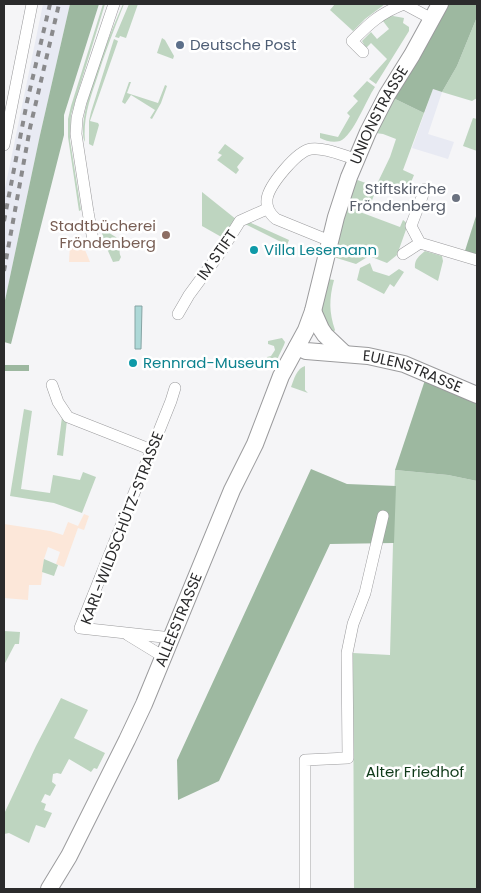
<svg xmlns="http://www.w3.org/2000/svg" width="481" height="893" font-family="Poppins,sans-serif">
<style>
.commercial{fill:#fce7d9}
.built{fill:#e8eaf3}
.green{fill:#bed5c0}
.forest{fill:#9db8a0}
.water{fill:#add8d7;stroke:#86a4a4}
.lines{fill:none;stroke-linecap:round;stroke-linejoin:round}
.street-casing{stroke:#9b9b9d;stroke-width:12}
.secondary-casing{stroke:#9b9b9d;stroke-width:18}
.street{stroke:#fff;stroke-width:11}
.secondary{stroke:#fff;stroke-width:16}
.rail{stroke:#8a8a8c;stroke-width:4;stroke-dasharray:6 6;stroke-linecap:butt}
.service-dot{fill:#5c6f8a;stroke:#fff;stroke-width:2}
.worship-dot{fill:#6b7280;stroke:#fff;stroke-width:2}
.education-dot{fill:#8d6e63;stroke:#fff;stroke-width:2}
.culture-dot{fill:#0f9aa8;stroke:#fff;stroke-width:2}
.labels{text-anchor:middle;stroke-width:5;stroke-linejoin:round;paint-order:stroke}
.service-label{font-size:15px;fill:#4e5e75;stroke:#fff;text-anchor:start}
.street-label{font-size:15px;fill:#2b2b2c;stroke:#fff}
.worship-label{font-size:15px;fill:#5b616d;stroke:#fff;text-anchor:end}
.education-label{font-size:15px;fill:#785e54;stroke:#fff;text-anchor:end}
.culture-label{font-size:15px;fill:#0d838f;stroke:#fff;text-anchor:start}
.park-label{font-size:15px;fill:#0f3a19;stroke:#fff}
</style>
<rect width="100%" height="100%" fill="#f5f5f7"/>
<!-- commercial -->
<g class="commercial">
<polygon points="70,244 83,245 90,262 69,262"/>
<polygon points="84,514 89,516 84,530 78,528 64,567 56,564 60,552 48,547 44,559 41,585 29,585 28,600 4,598 4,524 50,531 63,535 68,522 78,526"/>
</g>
<!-- built -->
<g class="built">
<polygon points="43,4 70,4 40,135 4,305 4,193"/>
<polygon points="433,89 442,92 428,134 454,142 448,159 412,148"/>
</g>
<!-- green -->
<g class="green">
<polygon points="103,4 105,4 71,115 70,140 81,210 79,211 68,137 68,119 71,106"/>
<path d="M123,4H124C114,29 104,55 96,81C89,101 83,120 85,142C74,119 112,29 123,4Z"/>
<polygon points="129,4 138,4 126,38 120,36 119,38 115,37"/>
<polygon points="335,4 385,4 365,19 353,31 330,10"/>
<polygon points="393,16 404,18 403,23 409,27 409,31 376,84 369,79 387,59 371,43 366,48 362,41 371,32 377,39 389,29 383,21 387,17"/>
<polygon points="477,17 477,98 472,101 442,92 457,66"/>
<polygon points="162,38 165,40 174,56 173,59 157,53"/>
<polygon points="114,39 118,41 90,121 98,123 99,125 93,146 89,144 89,121 91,112"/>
<path d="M367,81L375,87C366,100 353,136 340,141C333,143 326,141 320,138V133L338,137L350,116L347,113L358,101L353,96Z"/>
<polygon points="129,82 131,82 127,93 158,103 165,85 167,86 161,103 152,119 150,118 155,110 131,95 125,104 122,102"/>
<polygon points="387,95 424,113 403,170 414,175 407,192 399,189 396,196 386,193 388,188 377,184 390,157 396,139 383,134 368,132"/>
<polygon points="473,118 477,119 477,151 463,146"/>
<polygon points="225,144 244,158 237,167 239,170 236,174 217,160 222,155 218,153"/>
<polygon points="349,177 377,187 371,203 363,201 360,212 400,227 403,220 408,224 397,255 387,263 369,256 356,264 327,255"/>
<polygon points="202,192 237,220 225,239 202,226"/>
<polygon points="249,222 289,240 287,245 245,224"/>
<path d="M101,228L119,239C121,245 118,252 121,257L119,261L113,262L104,242Z"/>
<path d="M425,251L442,256L443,261L438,281L415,268C414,260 419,256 425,251Z"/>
<polygon points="370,263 373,271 389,276 399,269 404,272 394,287 390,284 384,294 357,280 360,268"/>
<path d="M322,278L334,280C329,299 329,312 335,330L329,340L321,329Z"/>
<polygon points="282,338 285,342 284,345 274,366 268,367 266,363 267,357 271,356 275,350 274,346 268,344 268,341"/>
<path d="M305,366V390L308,393L291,387C294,379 297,368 305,366Z"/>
<polygon points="24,409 32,411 21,489 50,493 53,475 80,480 83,472 96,477 82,513 54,503 10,496"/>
<polygon points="62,417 67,420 63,456 57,455"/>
<polygon points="395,470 448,475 477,481 477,889 354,889 353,653 390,655"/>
<polygon points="44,559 58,565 54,576 42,572"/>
<polygon points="4,631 20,632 19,644 15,644 4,665"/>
<polygon points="61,698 88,710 74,738 105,753 97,769 94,768 91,772 69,759 61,774 57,773 53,774 52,782 56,785 50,796 45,794 41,802 46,804 44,810 52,813 45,828 36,825 29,843 9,833 4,834 4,814 36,746"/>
</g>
<!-- forest -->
<g class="forest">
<polygon points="70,4 99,4 64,115 64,135 11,344 4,342 4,305 40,135"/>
<polygon points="439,4 477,4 477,17 457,66 442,92 433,89 424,113 387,95"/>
<polygon points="477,213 477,260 463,257"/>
<rect x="4" y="365" width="25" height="6"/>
<polygon points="427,374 477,395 477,481 448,475 395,470"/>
<polygon points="311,469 347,484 396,486 394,543 330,544 219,781 178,800 177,760"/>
</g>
<!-- water -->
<polygon class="water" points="135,306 142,306 141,349 135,349"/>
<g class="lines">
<defs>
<g id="street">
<path d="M363,52L352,41C370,23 379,14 404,4L432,19"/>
<polyline points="4,145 32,4"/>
<polyline points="425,189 411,226 420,243 477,260"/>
<polyline points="93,240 88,212 76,134 77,118 81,102 114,4"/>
<path d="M330,241L276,219C270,214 266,208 267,199C269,185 297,151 311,149C324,147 344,156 356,159"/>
<polyline points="403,254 420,243"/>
<polyline points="178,314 189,295 220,253 240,221 267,209"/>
<polyline points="52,385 58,402 68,417 152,450"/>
<polyline points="128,635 164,657"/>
<polyline points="172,638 80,628 171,401 175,388"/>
<polyline points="305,889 305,760 348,758 347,653 353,624 365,593 383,516"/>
</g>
<g id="secondary">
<polyline points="313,311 321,329 325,335 345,354"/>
<path id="s1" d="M297,347L306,351L368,356L404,364L477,395"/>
<path id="s2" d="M49,889L69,856L127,740L144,704L232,490L255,444L281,376L306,330L313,311L336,217L349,177L368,132L387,95L412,55L440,4"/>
</g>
</defs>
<!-- street casing -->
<use href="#street" class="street-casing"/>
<!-- secondary casing -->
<use href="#secondary" class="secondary-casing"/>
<!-- street -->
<use href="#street" class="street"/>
<!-- secondary -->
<use href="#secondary" class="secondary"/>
<!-- rail -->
<g class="rail">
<polyline points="4,221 27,102 50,4"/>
<polyline points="4,271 30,128 59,4"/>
</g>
</g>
<!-- markers -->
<circle class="service-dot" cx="180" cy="45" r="5"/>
<circle class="worship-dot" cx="456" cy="198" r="5"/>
<circle class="education-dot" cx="166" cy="235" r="5"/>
<g class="culture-dot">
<circle cx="254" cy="250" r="5"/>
<circle cx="133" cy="363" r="5"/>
</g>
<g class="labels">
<!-- service labels -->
<g class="service-label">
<text x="190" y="50">Deutsche Post</text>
</g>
<!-- street labels -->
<g class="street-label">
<text dy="5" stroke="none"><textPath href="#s2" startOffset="844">UNIONSTRASSE</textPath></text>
<text transform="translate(217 255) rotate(-55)" y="5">IM STIFT</text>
<text dy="5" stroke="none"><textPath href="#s1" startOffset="119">EULENSTRASSE</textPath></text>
<text transform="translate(122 528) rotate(-69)" y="5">KARL-WILDSCHÜTZ-STRASSE</text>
<text dy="5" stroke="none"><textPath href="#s2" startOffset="299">ALLEESTRASSE</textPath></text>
</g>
<!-- worship labels -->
<g class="worship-label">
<text x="446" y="194">Stiftskirche<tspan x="446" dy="17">Fröndenberg</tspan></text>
</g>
<!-- education labels -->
<g class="education-label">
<text x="156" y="231">Stadtbücherei<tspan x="156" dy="17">Fröndenberg</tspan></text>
</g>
<!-- culture labels -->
<g class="culture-label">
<text x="264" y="255">Villa Lesemann</text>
<text x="143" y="368">Rennrad-Museum</text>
</g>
<!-- park labels -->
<g class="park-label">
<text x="415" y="777">Alter Friedhof</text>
</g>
</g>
<!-- border -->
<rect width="481" height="893" fill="none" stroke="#2b2b2c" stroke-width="10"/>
</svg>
